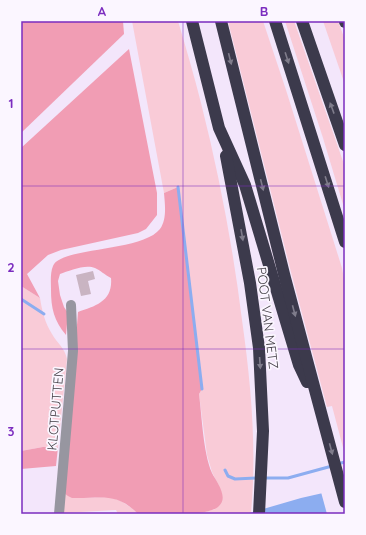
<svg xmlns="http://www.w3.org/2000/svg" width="366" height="535" font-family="Quicksand,sans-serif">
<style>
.green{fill:#f9cbd7}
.forest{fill:#f19db4}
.water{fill:#8cadf0}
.pier{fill:#f3e6fb}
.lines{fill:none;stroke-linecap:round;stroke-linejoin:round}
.stream{stroke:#8cadf0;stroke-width:3}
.building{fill:#c9b4c2}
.minor{stroke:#9796a0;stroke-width:10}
.highway{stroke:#3c3a4c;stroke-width:12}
.oneway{fill:#7f7c8b}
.grid{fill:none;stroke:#7b2cbf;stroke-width:1;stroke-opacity:0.55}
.labels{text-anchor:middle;stroke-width:3.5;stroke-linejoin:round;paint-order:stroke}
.street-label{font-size:13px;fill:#3f3a42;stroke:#fbf6ff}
.neatline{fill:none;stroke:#7b2cbf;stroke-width:1.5}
.grid-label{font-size:13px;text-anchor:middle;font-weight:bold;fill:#7b2cbf}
</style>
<rect width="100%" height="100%" fill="#f3e6fb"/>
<!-- green -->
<g class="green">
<path d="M132,21H178C186,48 194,75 201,103C219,174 233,247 242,320C251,384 257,448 251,513L246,514H197L215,509L219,486L212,472L207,455L199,394L202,389L178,187L164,193Z"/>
<polygon points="228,21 263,21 286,90 342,268 345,284 345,455 332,406 327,407 292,276"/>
<polygon points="285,21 294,21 345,167 345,211 323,138"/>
<polygon points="323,21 338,21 345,40 345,85"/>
<path d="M21,286L40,298C42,311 45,323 52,334C57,343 65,348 67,359L58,447H43L21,451Z"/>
<polygon points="64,493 80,498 110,497 121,501 133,509 138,514 118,514 116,510 63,513"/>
</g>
<!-- forest -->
<g class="forest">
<polygon points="21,21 123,21 124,34 21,133"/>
<polygon points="129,49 157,193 157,215 146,229 138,233 61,250 48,255 27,274 40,298 21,286 21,148"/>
<path d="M178,187L202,389L199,394C202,417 203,452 212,473C216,481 229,497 219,506C207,518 156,514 138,514C116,491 100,499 72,498L68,496L64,493L78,312C96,306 113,301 111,278C105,275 100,270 95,268C85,264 69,271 60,274L58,281L60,295L64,307L68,313L66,335C54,321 51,308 51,290C51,283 50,273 53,266C60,247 142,252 160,229C167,219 165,205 164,193Z"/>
<polygon points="43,447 58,447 56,466 21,469 21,451"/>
</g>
<!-- water -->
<polygon class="water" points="345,488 345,509 324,514 246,514 301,498"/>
<!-- pier -->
<polygon class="pier" points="345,486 345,511 327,514 321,492"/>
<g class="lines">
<!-- stream -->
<g class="stream">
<polyline points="178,187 202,389"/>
<polyline points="21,299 44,314"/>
<polyline points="337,464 345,462"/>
<polyline points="225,470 228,476 235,479 257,478"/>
<polyline points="263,478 288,478 332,466"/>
</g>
</g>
<!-- building -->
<polygon class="building" points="93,271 95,279 88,281 91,294 81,296 76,275"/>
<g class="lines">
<!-- minor -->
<polyline class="minor" points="59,514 73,351 71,305"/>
<!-- highway -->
<g class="highway">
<polyline points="192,21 219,128 245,185 299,365 307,382"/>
<polyline points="221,21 285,278 345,502"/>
<polyline points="275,21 345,242"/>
<polyline points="302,21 345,145"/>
<polyline points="345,21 345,22"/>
<polyline points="226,156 250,283 259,348 263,431 259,514"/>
</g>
</g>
<!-- one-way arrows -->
<defs><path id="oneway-solid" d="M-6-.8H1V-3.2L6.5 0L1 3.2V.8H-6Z"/></defs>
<g class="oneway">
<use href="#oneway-solid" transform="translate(287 58) rotate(72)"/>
<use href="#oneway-solid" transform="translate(230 59) rotate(76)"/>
<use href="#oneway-solid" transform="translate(332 108) rotate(-110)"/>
<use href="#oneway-solid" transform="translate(327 182) rotate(72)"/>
<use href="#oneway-solid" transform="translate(262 185) rotate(76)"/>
<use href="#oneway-solid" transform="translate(242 235) rotate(80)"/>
<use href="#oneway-solid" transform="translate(294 311) rotate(75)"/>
<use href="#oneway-solid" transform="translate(260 363) rotate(86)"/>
<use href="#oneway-solid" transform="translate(331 449) rotate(75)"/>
</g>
<!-- grid -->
<path class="grid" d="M183,21V514M21,186H345M21,349H345"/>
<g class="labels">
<!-- street labels -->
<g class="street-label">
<text transform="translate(268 318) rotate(83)" y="5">POOT VAN METZ</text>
<text transform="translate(55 409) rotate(-85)" y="5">KLOTPUTTEN</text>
</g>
</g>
<!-- border -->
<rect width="366" height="535" fill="none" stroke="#fbf6ff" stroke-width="44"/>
<rect x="22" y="22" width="322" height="491" class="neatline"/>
<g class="grid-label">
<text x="102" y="16">A</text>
<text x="264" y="16">B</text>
<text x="11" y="108">1</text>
<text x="11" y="272">2</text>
<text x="11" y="436">3</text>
</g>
</svg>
